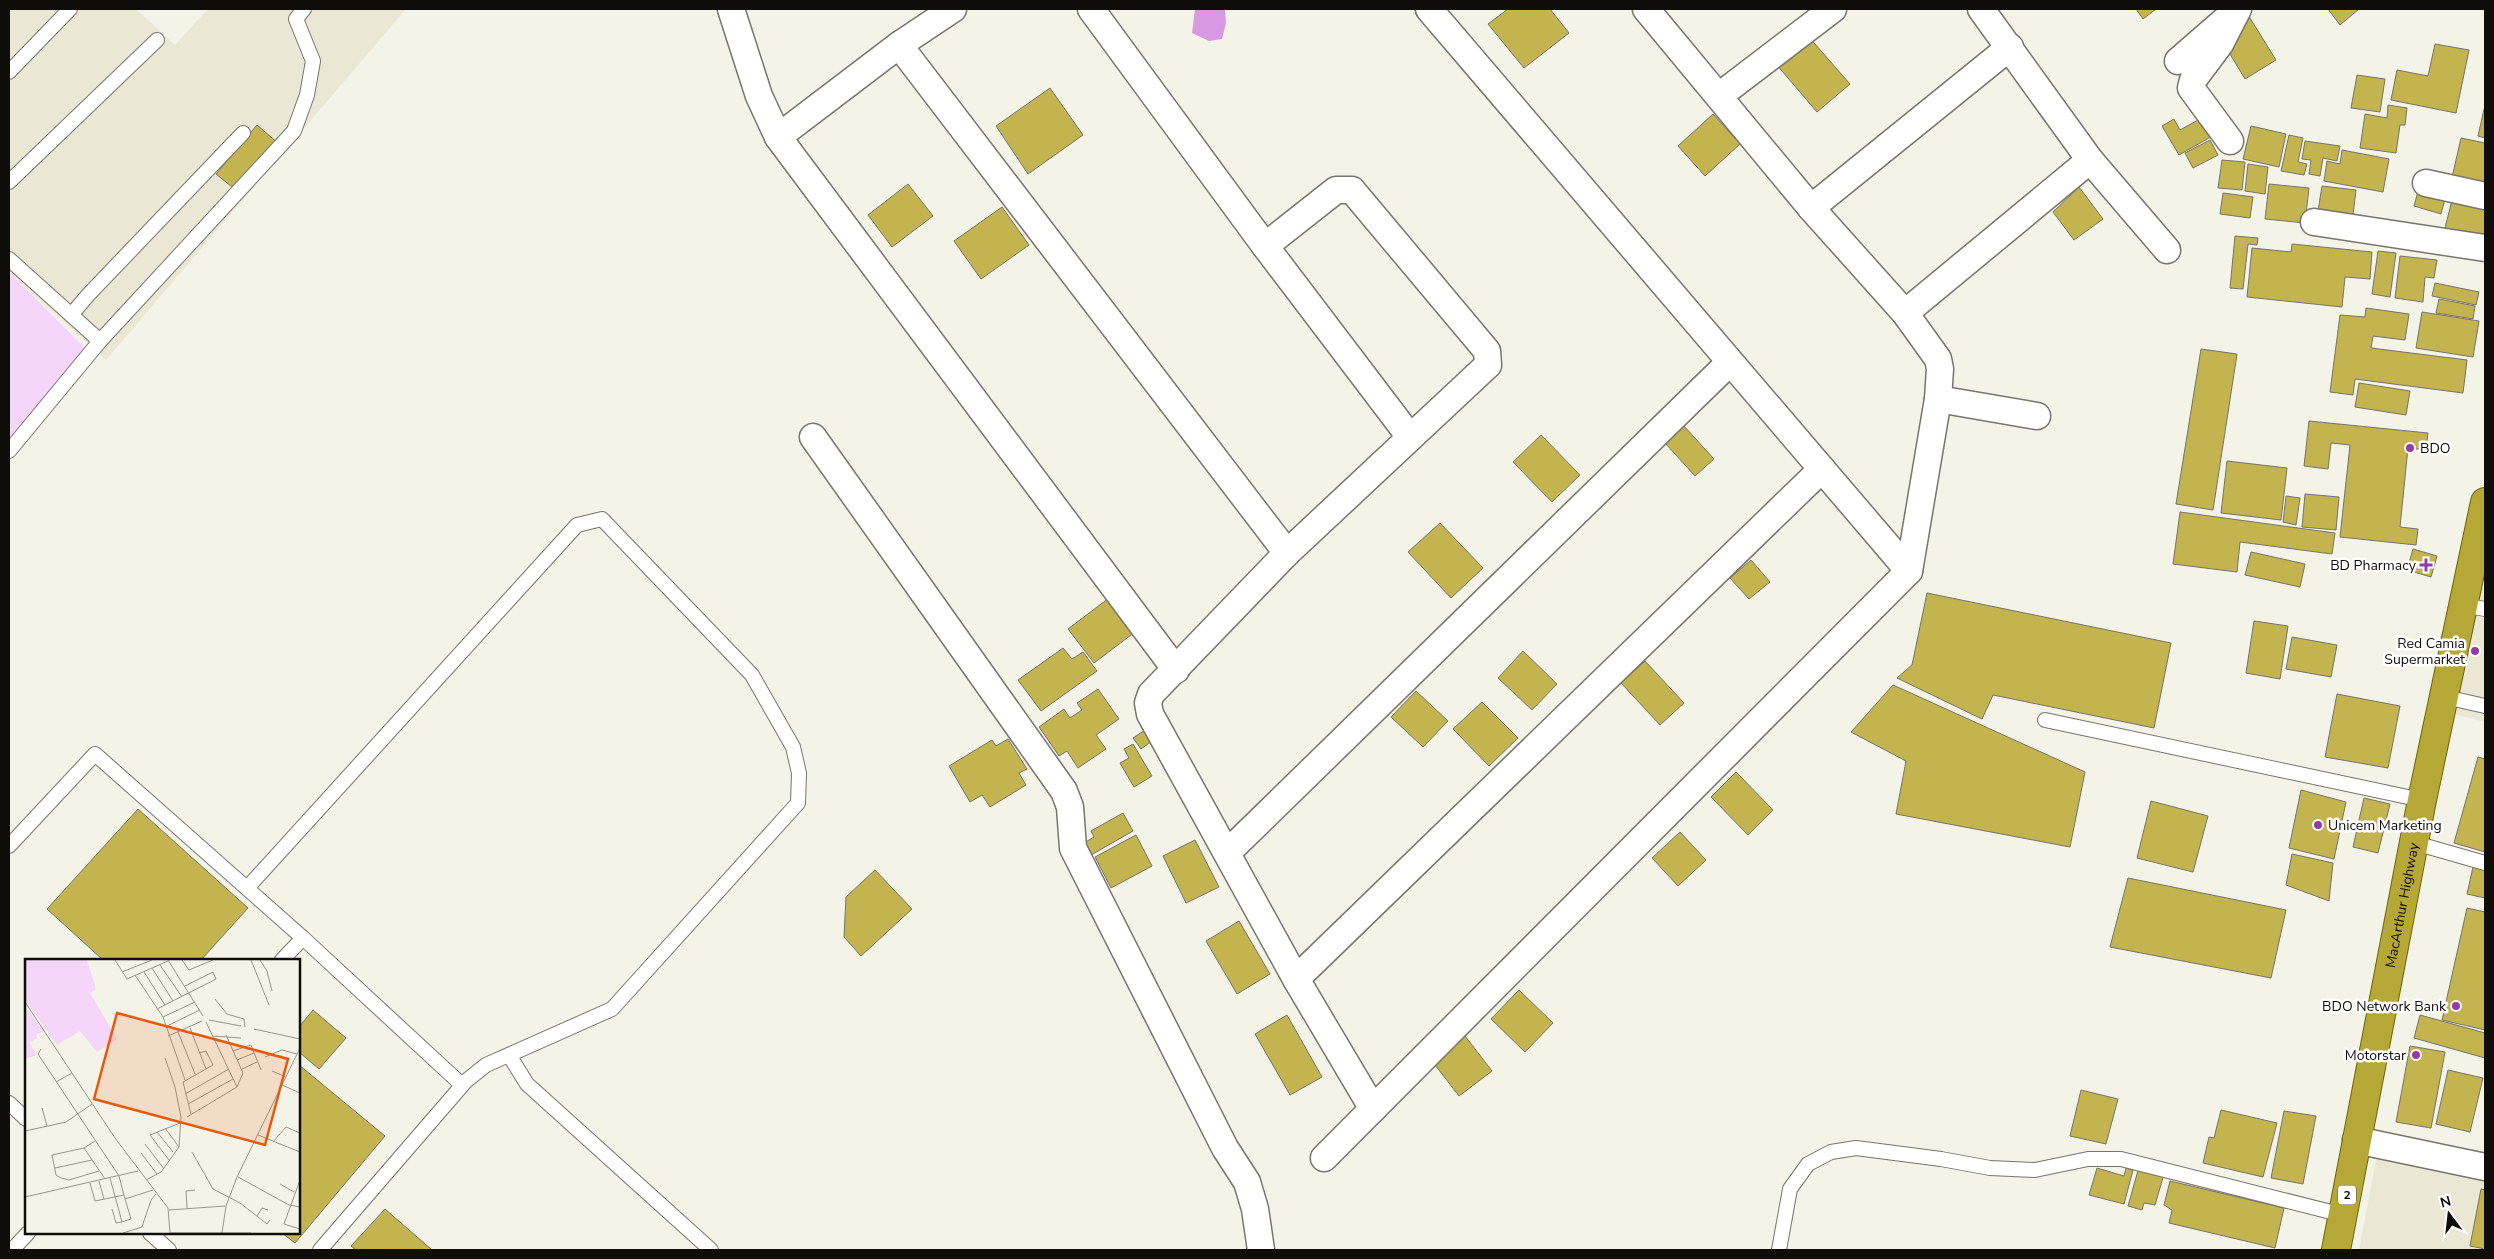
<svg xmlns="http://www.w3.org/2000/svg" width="2494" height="1259" font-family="'Nunito Sans',sans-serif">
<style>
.built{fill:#eae7d5}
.green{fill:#f5d5fa}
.water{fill:#d899e2}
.building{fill:#c3b44f;stroke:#75746a}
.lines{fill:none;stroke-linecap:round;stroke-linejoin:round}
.service-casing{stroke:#77756c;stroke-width:16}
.minor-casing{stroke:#77756c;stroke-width:29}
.trunk-casing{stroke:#6f6307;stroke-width:30}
.service{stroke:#fff;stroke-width:14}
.minor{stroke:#fff;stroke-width:26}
.trunk{stroke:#b6a837;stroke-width:28}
.poi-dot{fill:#963aa5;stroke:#fff;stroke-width:2}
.labels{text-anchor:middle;stroke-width:5;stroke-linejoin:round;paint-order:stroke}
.shield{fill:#fff;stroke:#565654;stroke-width:1}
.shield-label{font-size:12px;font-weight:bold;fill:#0e0d0a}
.poi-label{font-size:14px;fill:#0e0d0a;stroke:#fff;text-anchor:end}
.street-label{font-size:14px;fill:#0e0d0a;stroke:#fff}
.inset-road{fill:none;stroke:#98978f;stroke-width:1}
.view{fill:#e8590c;fill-opacity:0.15;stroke:#e8590c;stroke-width:2.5}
.inset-edge{fill:none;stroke:#0e0d0a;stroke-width:2.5}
</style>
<rect width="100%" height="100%" fill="#f4f3e8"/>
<!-- built -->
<g class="built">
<polygon points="9,9 136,9 175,45 208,9 406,9 106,360 9,272"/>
<polygon points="2480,588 2485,589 2485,722 2449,713"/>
<polygon points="2377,1155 2485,1178 2485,1250 2359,1250"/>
</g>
<!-- green -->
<polygon class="green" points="9,272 89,352 9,444"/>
<!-- water -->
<polygon class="water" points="1195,9 1225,9 1226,23 1222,39 1209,41 1192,33"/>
<!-- building -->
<g class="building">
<polygon points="1508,9 1550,9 1569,33 1524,68 1488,24"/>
<polygon points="2136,9 2156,9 2143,19"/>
<polygon points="2328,9 2359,9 2340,25"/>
<polygon points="2250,18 2276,60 2245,79 2224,44 2230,31"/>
<polygon points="1808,36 1850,84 1817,112 1776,64"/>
<polygon points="2435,44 2469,50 2456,113 2391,100 2397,70 2428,76"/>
<polygon points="2357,75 2385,79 2380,112 2351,108"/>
<polygon points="1050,88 1083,135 1028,174 996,126"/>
<polygon points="2388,105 2407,108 2405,125 2400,125 2396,153 2360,148 2365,114 2387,118"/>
<polygon points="2485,105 2485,138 2478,136"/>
<polygon points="1713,114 1740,144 1705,176 1678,146"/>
<polygon points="2174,119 2180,130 2198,120 2202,127 2209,123 2216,134 2179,155 2162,126"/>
<polygon points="257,125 279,144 237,191 216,174"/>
<polygon points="2251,126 2286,134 2279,167 2243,159"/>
<polygon points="2289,135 2303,138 2298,162 2307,164 2304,175 2281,171"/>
<polygon points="2461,138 2485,143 2485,190 2451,182"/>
<polygon points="2210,140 2218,155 2193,168 2185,153"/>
<polygon points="2305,141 2340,146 2337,161 2323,158 2320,176 2309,174 2311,160 2302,159"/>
<polygon points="2342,150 2389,159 2383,192 2324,181 2327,161 2340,164"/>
<polygon points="2222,160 2245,162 2242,190 2218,188"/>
<polygon points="2248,164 2268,167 2265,194 2245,191"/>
<polygon points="908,184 933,216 892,247 868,215"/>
<polygon points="2269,184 2309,188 2305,223 2265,219"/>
<polygon points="2420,184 2447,191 2441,214 2414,206"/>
<polygon points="2322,186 2356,190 2353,215 2318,211"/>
<polygon points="2079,187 2103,219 2074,240 2053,212"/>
<polygon points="2454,192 2485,200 2485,237 2445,228"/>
<polygon points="2223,193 2253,197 2250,218 2220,214"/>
<polygon points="1002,207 1029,245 981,279 954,241"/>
<polygon points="2235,236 2258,238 2257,245 2248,244 2243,289 2230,288"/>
<polygon points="2292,244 2372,252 2370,279 2345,277 2342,307 2247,297 2252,248 2291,252"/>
<polygon points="2378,251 2396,253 2390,297 2372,294"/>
<polygon points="2400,256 2437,260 2434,278 2425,277 2423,302 2395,298"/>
<polygon points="2435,283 2479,292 2476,305 2432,296"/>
<polygon points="2439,299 2475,306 2473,319 2436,313"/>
<polygon points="2366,308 2409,314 2405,340 2373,336 2371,348 2467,360 2463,393 2355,379 2353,395 2330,392 2340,315 2365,317"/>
<polygon points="2422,312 2479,321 2473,357 2416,348"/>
<polygon points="2201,349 2237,354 2213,510 2176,504"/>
<polygon points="2359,383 2410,391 2406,415 2355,407"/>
<polygon points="2309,421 2428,433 2426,450 2408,448 2400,527 2418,529 2416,545 2340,537 2350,445 2331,443 2328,469 2304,466"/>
<polygon points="1684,426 1714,459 1695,476 1665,443"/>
<polygon points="1541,435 1580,475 1552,502 1513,462"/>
<polygon points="2227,461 2287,468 2281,520 2221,513"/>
<polygon points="2305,494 2339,497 2336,530 2302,527"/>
<polygon points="2286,496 2300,498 2296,525 2283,522"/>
<polygon points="2180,512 2335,533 2332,554 2240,542 2237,572 2173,564"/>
<polygon points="1440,523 1483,568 1451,598 1408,552"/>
<polygon points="2413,549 2437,556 2431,577 2407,570"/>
<polygon points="2251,552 2305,564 2300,587 2245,575"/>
<polygon points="1751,560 1770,582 1749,599 1730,578"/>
<polygon points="1927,593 2171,643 2154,728 1993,695 1982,719 1897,678 1912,665"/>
<polygon points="1109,598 1135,632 1094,663 1068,629"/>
<polygon points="2254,621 2288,626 2280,679 2246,673"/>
<polygon points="2292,637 2337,645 2331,677 2286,669"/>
<polygon points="1063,648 1072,659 1083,652 1097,671 1041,711 1018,680"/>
<polygon points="1523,651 1557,684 1532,710 1498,678"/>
<polygon points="1645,661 1684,703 1660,725 1621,683"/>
<polygon points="1893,685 2085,772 2070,847 1896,814 1906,761 1851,732"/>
<polygon points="1098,689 1119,719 1096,735 1106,749 1078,768 1067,751 1059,756 1039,727 1064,709 1070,718 1082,710 1077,703"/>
<polygon points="1416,691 1448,721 1423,747 1391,717"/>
<polygon points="2337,694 2400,706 2388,768 2325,757"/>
<polygon points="1482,702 1518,738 1489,766 1453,729"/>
<polygon points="1145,730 1152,741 1141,749 1133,738"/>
<polygon points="1008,739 1027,769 1019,773 1026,785 990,807 982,795 970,802 949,766 992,740 996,746"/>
<polygon points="1133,744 1152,776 1134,787 1120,763 1129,758 1124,749"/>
<polygon points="2478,757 2485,759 2485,852 2454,843"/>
<polygon points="1736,772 1773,810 1748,835 1711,797"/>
<polygon points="2301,790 2346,802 2334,859 2289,848"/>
<polygon points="2364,798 2390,804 2378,853 2353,847"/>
<polygon points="2151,801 2208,816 2193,872 2137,858"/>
<polygon points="138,809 248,908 201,960 103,960 47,909"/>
<polygon points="1123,813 1133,831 1091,855 1084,843 1094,837 1091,831"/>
<polygon points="1680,832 1706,860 1678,886 1652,858"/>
<polygon points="1136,835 1152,866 1111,888 1095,857"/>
<polygon points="1195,840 1219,887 1186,903 1163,856"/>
<polygon points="2292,854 2333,863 2329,901 2286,885"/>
<polygon points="2473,867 2485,870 2485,898 2467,894"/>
<polygon points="875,870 912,909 861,956 844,937 846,897"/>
<polygon points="2128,878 2286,910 2271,978 2110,947"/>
<polygon points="2467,908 2485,912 2485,1030 2442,1020"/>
<polygon points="1239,921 1270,974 1237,994 1206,941"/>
<polygon points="1519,990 1553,1023 1525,1052 1491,1019"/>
<polygon points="313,1010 346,1038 319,1069 299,1052 299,1027"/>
<polygon points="1287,1015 1322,1077 1290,1095 1255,1034"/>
<polygon points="2420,1015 2485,1033 2485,1058 2414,1038"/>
<polygon points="1465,1036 1492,1071 1459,1096 1432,1061"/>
<polygon points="2410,1046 2445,1052 2431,1128 2396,1122"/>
<polygon points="299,1065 385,1136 295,1243 282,1233 299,1233"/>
<polygon points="2448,1070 2483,1078 2470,1132 2436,1124"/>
<polygon points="2081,1090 2118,1099 2106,1144 2070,1136"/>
<polygon points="2221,1110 2277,1123 2263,1177 2203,1163 2209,1137 2214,1138"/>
<polygon points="2284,1111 2316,1116 2303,1184 2271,1178"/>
<polygon points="2139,1167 2164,1174 2155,1205 2144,1203 2142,1210 2128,1206"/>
<polygon points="2097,1168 2124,1176 2126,1168 2133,1170 2124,1204 2089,1195"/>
<polygon points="2170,1181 2284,1208 2275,1248 2169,1223 2172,1210 2164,1205"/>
<polygon points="2481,1189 2485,1190 2485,1249 2470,1246"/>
<polygon points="385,1209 432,1250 356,1250 351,1246"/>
</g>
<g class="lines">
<defs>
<g id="service">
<polyline points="9,72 70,9"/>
<polyline points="9,182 157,40"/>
<polyline points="9,259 100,341"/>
<polyline points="71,315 89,294 243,133"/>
<polyline points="9,451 100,341 294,131 307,95 313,61 296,19 304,9"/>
<polyline points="2463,605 2485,609"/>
<polyline points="2445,697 2485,706"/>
<polyline points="2045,720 2422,800"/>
<polyline points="2415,843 2485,863"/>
<polyline points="9,846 95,754 303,938 282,960"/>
<polyline points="247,888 577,525 602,519 752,675 793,747 799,773 798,803 612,1009 486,1065 466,1081 320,1250"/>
<polyline points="303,938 462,1085"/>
<polyline points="509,1055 527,1084 711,1250"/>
<polyline points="9,1103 26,1119"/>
<polyline points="150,1233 169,1250"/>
<polyline points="12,1250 28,1233"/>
<polyline points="1779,1250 1790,1189 1808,1164 1831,1152 1856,1148 1941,1159 1990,1168 2035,1170 2088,1159 2121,1159 2343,1215"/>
</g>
<g id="minor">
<polyline points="731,9 759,96 778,137 1176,670"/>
<polyline points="1091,9 1265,246 1410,437"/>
<polyline points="1429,9 1909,571"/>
<polyline points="1981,9 2090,160 2167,250"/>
<polyline points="899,45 1287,553"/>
<polyline points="2178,61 2224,21"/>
<polyline points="1719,96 1833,9"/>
<polyline points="778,137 899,45 953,9"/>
<polyline points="2230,141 2191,88 2193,80 2220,44 2238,9"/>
<polyline points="2426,183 2485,196"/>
<polyline points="1811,208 2010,47"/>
<polyline points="2314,222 2485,248"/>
<polyline points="1265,246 1336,190 1352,190 1487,351 1488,365 1287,553 1151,694 1148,703 1150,714 1296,979 1373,1109"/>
<polyline points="1905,313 2090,160"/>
<polyline points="1938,399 2037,416"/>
<polyline points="813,437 1064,791 1070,807 1073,848 1225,1148 1247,1182 1255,1209 1261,1250"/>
<polyline points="1227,853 1730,362"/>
<polyline points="1296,979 1822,469"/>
<polyline points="2356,1140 2485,1167"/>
<polyline points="1324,1158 1909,571 1938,399 1940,369 1938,359 1905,313 1811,208 1646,9"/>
</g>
<g id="trunk">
<path id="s1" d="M2336,1250L2422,800L2485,502"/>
</g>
</defs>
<!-- service casing -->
<use href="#service" class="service-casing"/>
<!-- minor casing -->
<use href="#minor" class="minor-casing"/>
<!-- trunk casing -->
<use href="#trunk" class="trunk-casing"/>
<!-- service -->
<use href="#service" class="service"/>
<!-- minor -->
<use href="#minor" class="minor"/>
<!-- trunk -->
<use href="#trunk" class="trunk"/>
</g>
<!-- markers -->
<g class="poi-dot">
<circle cx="2410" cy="448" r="5"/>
<path d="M2423.5 557.5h5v5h5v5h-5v5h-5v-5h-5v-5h5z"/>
<circle cx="2475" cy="651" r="5"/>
<circle cx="2318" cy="825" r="5"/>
<circle cx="2456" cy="1006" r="5"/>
<circle cx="2416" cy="1055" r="5"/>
</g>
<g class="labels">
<!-- shield labels -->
<rect class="shield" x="2338" y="1185.5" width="18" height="19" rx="4"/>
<g class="shield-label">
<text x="2347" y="1199">2</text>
</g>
<!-- poi labels -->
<g class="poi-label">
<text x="2420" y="453" text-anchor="start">BDO</text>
<text x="2416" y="570">BD Pharmacy</text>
<text x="2465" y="648">Red Camia<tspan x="2465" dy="16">Supermarket</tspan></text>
<text x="2328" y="830" text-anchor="start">Unicem Marketing</text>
<text x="2446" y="1011">BDO Network Bank</text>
<text x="2406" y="1060">Motorstar</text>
</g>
<!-- street labels -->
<g class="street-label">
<text dy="5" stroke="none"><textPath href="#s1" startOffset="351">MacArthur Highway</textPath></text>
</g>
</g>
<!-- overview -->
<g transform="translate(25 959)">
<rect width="275" height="275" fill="#f4f3e8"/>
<path d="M0,1H62L71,30L65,34L92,80L72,93L55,72L32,86L0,40ZM3,51L19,73L11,75L12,79L4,84L12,96L0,100V53Z" fill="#f5d5fa"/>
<path class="inset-road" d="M90,1L102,20L143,2M143,1L178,57M157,1L164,11L188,1M226,1L244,46M235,1L242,12L247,32M135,6L157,38M127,9L148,42M97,13L127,1M119,13L140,46M110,16L138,58L160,121M190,40L202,55L219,60L220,68M0,43L90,179L143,249L145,274M132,50L191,20L188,13L160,27M138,58L170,43M184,61L216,67M181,63L212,128M142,67L175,51M165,69L181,110M229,70L275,80M153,73L170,115M143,77L177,62M188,77L216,79M16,90L13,95L94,217L100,240M208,92L226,86L236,111M240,98L257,91L272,95M212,101L229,94M217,110L232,103M247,112L261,118M31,123L47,114M257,126L275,134M160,135L204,110M163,145L208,120M17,149L22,167M166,155L158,123L188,106L181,92L174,94M162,158L212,128L218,114L201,76M140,169L154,188M0,172L41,163L67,145M132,173L148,193M233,176L275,193M70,182L59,189L27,196L31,216L36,219L44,221L74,212M248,183L261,168L275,174M120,185L139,210M59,189L80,220M167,193L188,230L215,244L242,265L245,261M116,194L132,215M144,201L125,176L155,164M30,209L67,201M213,218L264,246L275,248M85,219L97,263L106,260L100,240L128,231M121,221L136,213L154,188L156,158L150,128L140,99M275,221L259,265L275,270M74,222L79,240M65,224L70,242L99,236M255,225L269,233M0,238L113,212M162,249L161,232L170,231M87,250L91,264L97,263M144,251L200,247M232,257L237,249L243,251M98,274L117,268L126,241L131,235M145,274H226M197,274L201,247L212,218L275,89"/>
<path class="view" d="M92,54L263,100L240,186L69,140Z"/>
<rect width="275" height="275" class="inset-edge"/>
</g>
<!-- border -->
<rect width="2494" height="1259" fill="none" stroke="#0e0d0a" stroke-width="20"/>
<!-- north arrow -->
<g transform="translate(2449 1214) rotate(345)" stroke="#ffffff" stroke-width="4" paint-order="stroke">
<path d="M0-4L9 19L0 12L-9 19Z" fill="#0e0d0a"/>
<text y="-8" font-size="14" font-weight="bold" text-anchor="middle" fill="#0e0d0a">N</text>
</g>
</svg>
